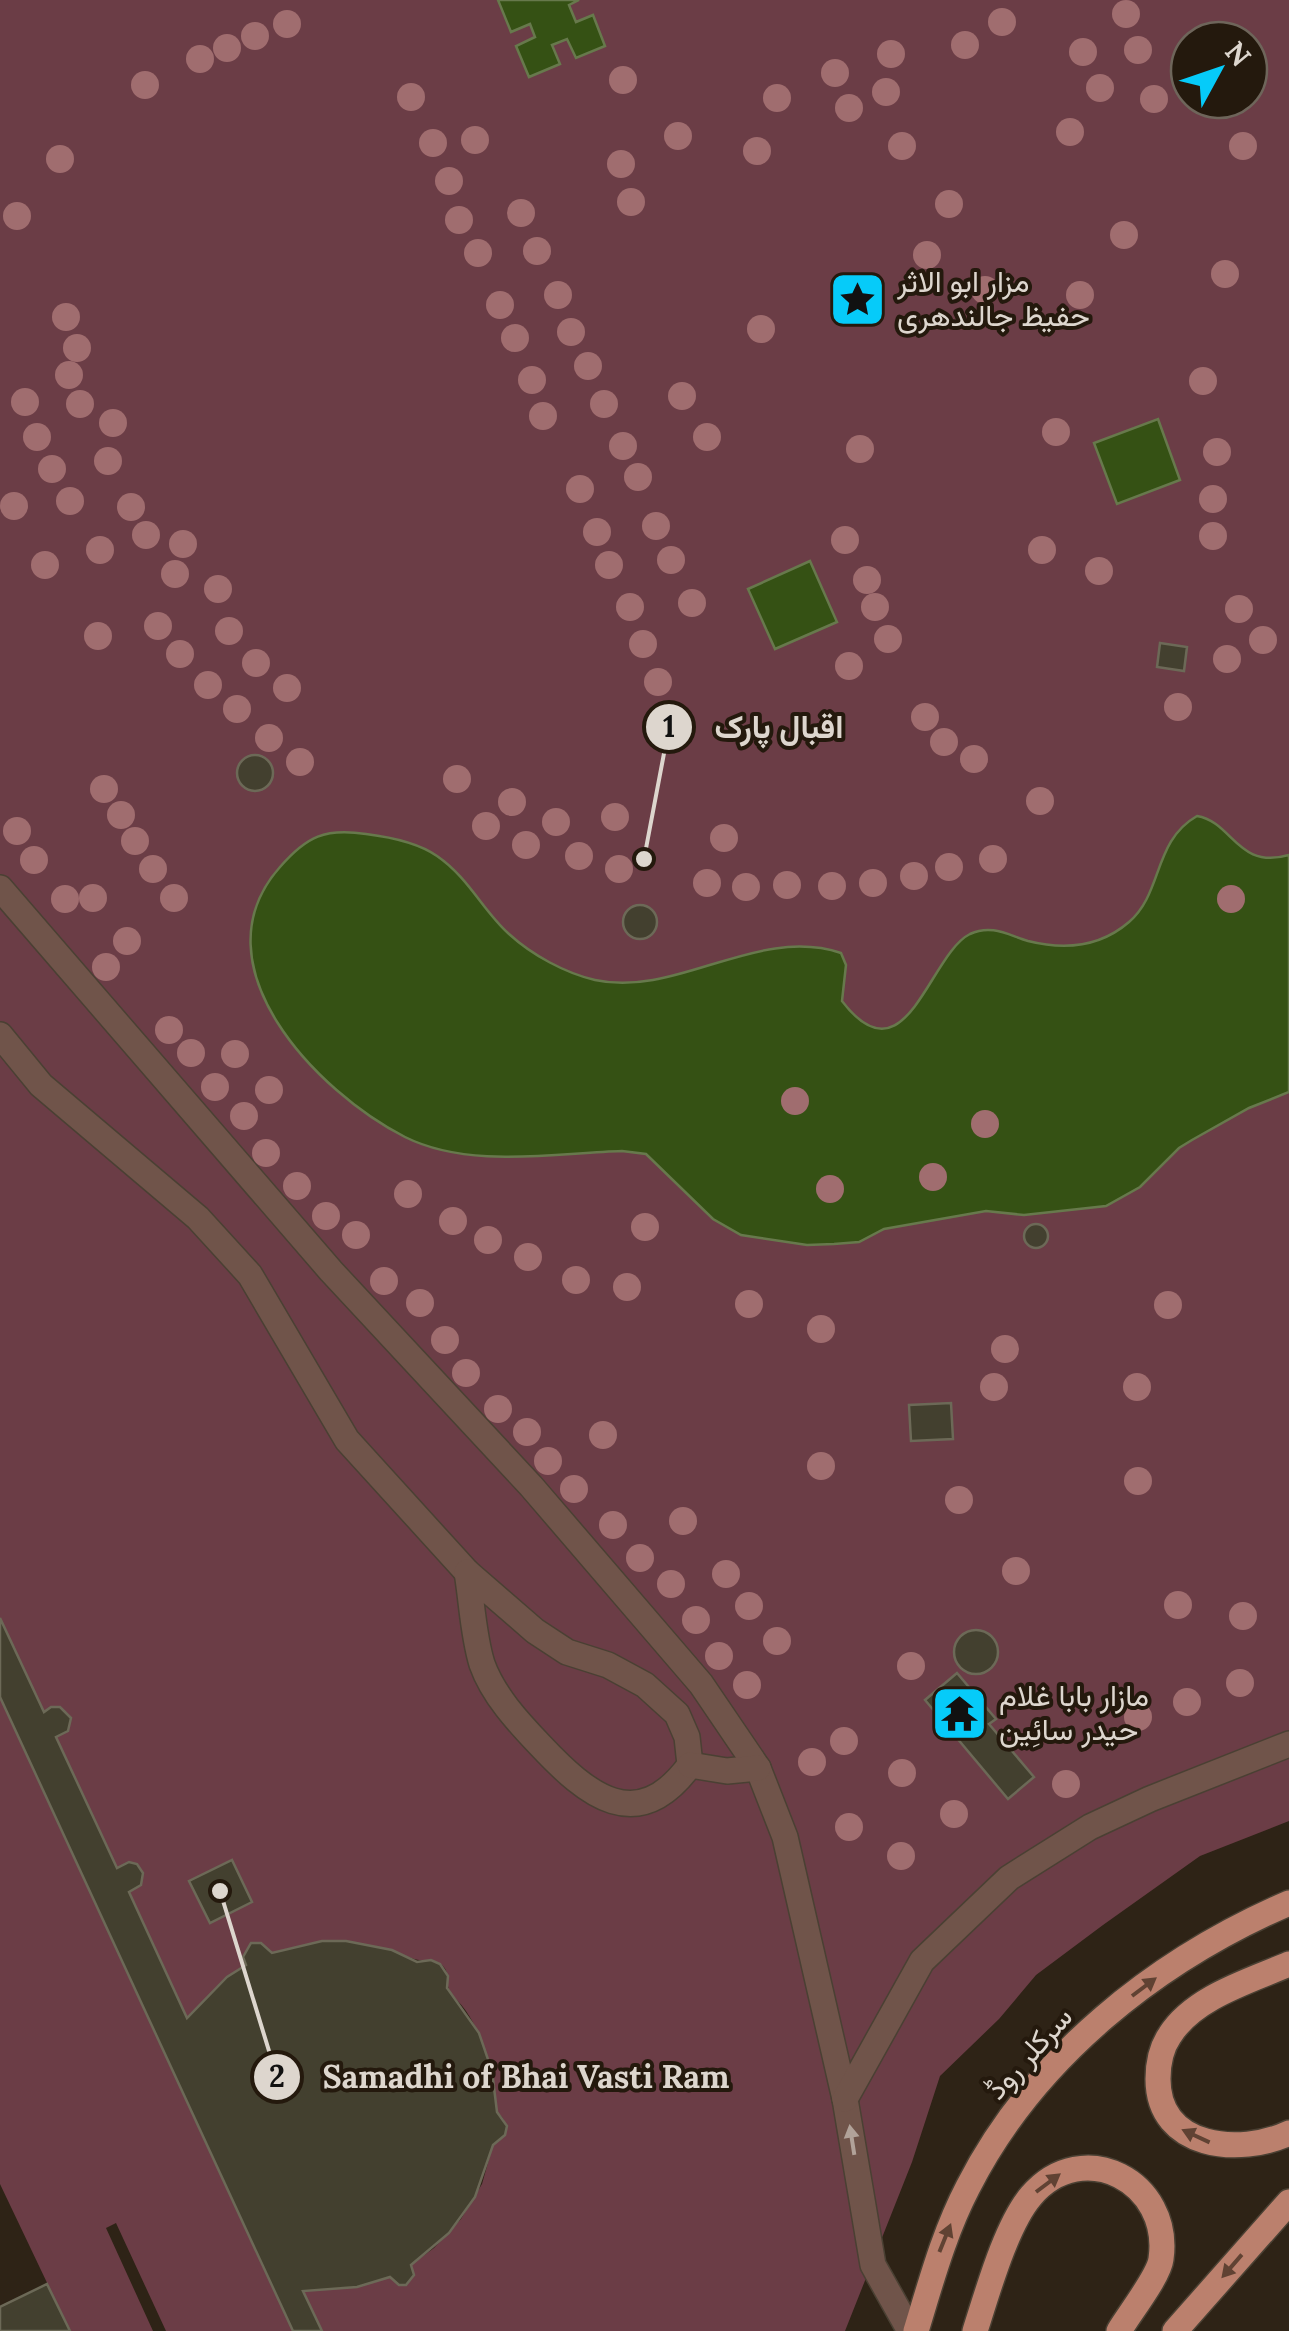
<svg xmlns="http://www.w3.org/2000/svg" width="1289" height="2331" font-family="Lora,Vazirmatn,serif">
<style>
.green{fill:#6b3d46;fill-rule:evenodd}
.water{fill:#355114;stroke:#67794c;stroke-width:2.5}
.building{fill:#43402f;stroke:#6c6957;stroke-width:2.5}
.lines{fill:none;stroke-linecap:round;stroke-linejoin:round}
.minor-casing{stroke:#4a4033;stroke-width:28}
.major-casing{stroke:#4a4033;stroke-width:28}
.minor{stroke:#70544a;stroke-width:25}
.major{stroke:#bb806d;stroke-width:25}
.tree{fill:#a06d6f}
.oneway{fill:#604233}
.oneway2{fill:#b1a299}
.labels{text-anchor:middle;stroke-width:8;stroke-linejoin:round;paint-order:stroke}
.poi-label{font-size:30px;fill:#ddd6ce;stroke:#24190d;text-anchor:start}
.street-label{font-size:30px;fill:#ddd6ce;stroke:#24190d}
.leader{fill:none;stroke:#ddd6ce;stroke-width:4}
.callout-dot{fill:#ddd6ce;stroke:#24190d;stroke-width:4}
.mark-label{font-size:30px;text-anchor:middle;font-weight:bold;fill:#111}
.callout-label{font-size:32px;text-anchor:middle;font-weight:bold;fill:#ddd6ce;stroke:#24190d;stroke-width:8;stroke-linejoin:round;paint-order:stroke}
</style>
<rect width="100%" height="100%" fill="#2e2316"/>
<!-- green -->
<g class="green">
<path d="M0,0H1289V1821L1200,1856L1103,1925L1036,1975L999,2019L940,2076L912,2162L845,2331H322L303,2291L357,2287L390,2277L399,2285H406L414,2275L411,2265L434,2248L461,2219L482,2184L493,2145L505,2135C507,2124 505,2119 497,2112C495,2076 486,2041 466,2011C461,2003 449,1994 448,1986C446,1978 450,1973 442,1965C433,1958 423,1962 414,1959C364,1940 323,1938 272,1953L261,1943L251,1944L243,1957L246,1965L227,1977L187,2018L129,1892L141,1885L143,1873L137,1864L129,1862L117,1868L56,1737L68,1731L71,1718L60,1707H51L44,1712L0,1618ZM1189,40H1249V100H1189Z"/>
<polygon points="0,1697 293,2331 166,2331 116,2223 106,2228 153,2331 70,2331 0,2184"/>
</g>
<!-- water -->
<g class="water">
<polygon points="498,0 579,0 569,5 576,22 593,15 605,46 576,58 567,39 552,45 560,64 529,77 516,46 535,37 530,24 511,32"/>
<polygon points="1158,419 1180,480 1117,504 1094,443"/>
<polygon points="810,561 837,622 775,649 748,589"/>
<path d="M1197,816C1233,822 1237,870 1289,855V1092L1249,1108L1192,1140L1179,1148L1140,1187L1106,1206L1024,1215L986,1211L884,1229L859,1242L834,1244L807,1245L741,1235L713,1219L646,1154L622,1151C553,1153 469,1169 405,1137C318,1093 193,965 280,867C307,836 325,828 366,834C390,837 417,842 437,856C469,878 483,911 509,934C532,955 565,973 595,980C677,998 757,925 841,953L846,965L842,1001C906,1085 929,954 970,934C992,924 1008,935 1028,941C1064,950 1099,948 1129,922C1163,893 1153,841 1197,816Z"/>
</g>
<!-- building -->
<g class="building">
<polygon points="1160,643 1187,647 1184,671 1157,667"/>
<circle cx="255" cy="773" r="18"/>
<circle cx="640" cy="922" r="17"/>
<circle cx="1036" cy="1236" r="12"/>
<polygon points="951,1403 953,1439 911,1441 909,1405"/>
<polygon points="0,1618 44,1712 51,1707 60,1707 71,1718 68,1731 56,1737 117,1868 129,1862 137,1864 143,1873 141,1885 129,1892 187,2018 227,1977 246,1965 243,1957 251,1943 261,1943 272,1953 322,1941 346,1941 392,1950 417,1962 431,1960 440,1964 448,1976 447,1988 479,2033 492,2071 497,2112 507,2126 505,2135 493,2145 475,2197 449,2233 411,2265 414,2275 406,2285 399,2285 390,2277 357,2287 303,2291 322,2331 293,2331 0,1697"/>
<circle cx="976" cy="1652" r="22"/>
<polygon points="957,1673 996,1719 989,1724 1034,1777 1008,1799 925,1700"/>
<polygon points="232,1860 252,1902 210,1923 189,1881"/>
<polygon points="47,2284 70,2331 0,2331 0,2307"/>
</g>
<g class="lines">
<defs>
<g id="minor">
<polyline points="0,888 331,1271 531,1486 701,1684 758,1768 785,1837 845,2099 873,2265 910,2331"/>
<polyline points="0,1035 41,1085 198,1218 250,1275 347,1440 467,1572"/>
<path d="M467,1572L535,1631L567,1652L608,1665L645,1685L677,1714L687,1737L690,1765C637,1837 587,1795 540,1745C518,1722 493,1695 482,1664C473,1635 472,1602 467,1572Z"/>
<polyline points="690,1765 727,1771 758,1768"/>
<polyline points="845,2099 922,1961 1009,1878 1090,1827 1150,1799 1289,1744"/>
</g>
<g id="major">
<path d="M1289,1964C1250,1981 1194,1997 1170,2035C1161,2048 1158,2064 1158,2079C1158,2149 1240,2156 1289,2133"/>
<path d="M916,2331C931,2282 944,2233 968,2187C1034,2057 1157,1960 1289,1903"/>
<path d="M975,2331C987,2294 1006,2225 1031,2196C1083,2135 1172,2182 1161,2259C1159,2276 1129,2314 1119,2331"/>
<polyline points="1175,2331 1289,2202"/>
</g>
</defs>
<!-- minor casing -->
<use href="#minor" class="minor-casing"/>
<!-- major casing -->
<use href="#major" class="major-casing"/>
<!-- minor -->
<use href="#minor" class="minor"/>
<!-- major -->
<use href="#major" class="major"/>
</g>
<!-- trees -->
<g class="tree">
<circle cx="1126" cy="14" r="14"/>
<circle cx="1002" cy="22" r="14"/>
<circle cx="287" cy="24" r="14"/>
<circle cx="255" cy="36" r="14"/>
<circle cx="965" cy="45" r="14"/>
<circle cx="227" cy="48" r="14"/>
<circle cx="1138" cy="50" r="14"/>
<circle cx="1083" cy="52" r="14"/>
<circle cx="891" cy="54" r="14"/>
<circle cx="200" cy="59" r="14"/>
<circle cx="835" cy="73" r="14"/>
<circle cx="623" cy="80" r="14"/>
<circle cx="145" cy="85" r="14"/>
<circle cx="1100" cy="88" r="14"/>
<circle cx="886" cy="92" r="14"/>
<circle cx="411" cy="97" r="14"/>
<circle cx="777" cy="98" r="14"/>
<circle cx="1154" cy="99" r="14"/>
<circle cx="849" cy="108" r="14"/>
<circle cx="1070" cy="132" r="14"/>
<circle cx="678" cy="136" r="14"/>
<circle cx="475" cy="140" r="14"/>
<circle cx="433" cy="143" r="14"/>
<circle cx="902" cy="146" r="14"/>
<circle cx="1243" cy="146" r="14"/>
<circle cx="757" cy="151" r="14"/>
<circle cx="60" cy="159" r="14"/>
<circle cx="621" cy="164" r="14"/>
<circle cx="449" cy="181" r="14"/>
<circle cx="631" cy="202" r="14"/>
<circle cx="949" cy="204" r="14"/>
<circle cx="521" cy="213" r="14"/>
<circle cx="17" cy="216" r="14"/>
<circle cx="459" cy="220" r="14"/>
<circle cx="1124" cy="235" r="14"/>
<circle cx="537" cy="251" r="14"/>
<circle cx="478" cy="253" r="14"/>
<circle cx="927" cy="255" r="14"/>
<circle cx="1225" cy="274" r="14"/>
<circle cx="985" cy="290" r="14"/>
<circle cx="558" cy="295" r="14"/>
<circle cx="1080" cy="295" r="14"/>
<circle cx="500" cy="305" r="14"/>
<circle cx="66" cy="317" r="14"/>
<circle cx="761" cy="329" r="14"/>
<circle cx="571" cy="332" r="14"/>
<circle cx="515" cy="338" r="14"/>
<circle cx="77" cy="348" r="14"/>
<circle cx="588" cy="366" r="14"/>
<circle cx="69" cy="375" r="14"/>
<circle cx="532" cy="380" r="14"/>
<circle cx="1203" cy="381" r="14"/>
<circle cx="682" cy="396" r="14"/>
<circle cx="25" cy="402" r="14"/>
<circle cx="80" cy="404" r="14"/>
<circle cx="604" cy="404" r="14"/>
<circle cx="543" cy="416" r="14"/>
<circle cx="113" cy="423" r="14"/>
<circle cx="1056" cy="432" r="14"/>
<circle cx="37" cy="437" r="14"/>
<circle cx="707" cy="437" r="14"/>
<circle cx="623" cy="446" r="14"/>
<circle cx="860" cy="449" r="14"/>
<circle cx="1217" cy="452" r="14"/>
<circle cx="108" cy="461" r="14"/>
<circle cx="52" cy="469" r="14"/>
<circle cx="638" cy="477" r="14"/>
<circle cx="580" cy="489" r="14"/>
<circle cx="1213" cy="499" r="14"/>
<circle cx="70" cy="501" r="14"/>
<circle cx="14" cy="506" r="14"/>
<circle cx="131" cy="507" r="14"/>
<circle cx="656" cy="526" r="14"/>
<circle cx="597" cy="532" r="14"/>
<circle cx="146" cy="535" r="14"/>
<circle cx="1213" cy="536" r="14"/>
<circle cx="845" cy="540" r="14"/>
<circle cx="183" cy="544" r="14"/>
<circle cx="100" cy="550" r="14"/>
<circle cx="1042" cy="550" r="14"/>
<circle cx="671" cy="560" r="14"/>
<circle cx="45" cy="565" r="14"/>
<circle cx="609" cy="565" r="14"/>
<circle cx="1099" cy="571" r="14"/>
<circle cx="175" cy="574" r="14"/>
<circle cx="867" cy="580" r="14"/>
<circle cx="218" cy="589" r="14"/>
<circle cx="692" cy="603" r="14"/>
<circle cx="630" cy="607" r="14"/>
<circle cx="875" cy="607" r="14"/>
<circle cx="1239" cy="609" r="14"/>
<circle cx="158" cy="626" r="14"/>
<circle cx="229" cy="631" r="14"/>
<circle cx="98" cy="636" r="14"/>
<circle cx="888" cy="639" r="14"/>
<circle cx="1263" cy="640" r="14"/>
<circle cx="643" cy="644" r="14"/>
<circle cx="180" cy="654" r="14"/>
<circle cx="1227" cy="659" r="14"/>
<circle cx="256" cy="663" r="14"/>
<circle cx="849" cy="666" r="14"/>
<circle cx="658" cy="682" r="14"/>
<circle cx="208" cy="685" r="14"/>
<circle cx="287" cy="688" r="14"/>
<circle cx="1178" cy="707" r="14"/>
<circle cx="237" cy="709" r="14"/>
<circle cx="925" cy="717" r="14"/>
<circle cx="269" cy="738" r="14"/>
<circle cx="944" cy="742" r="14"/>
<circle cx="974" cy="759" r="14"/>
<circle cx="300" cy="762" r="14"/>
<circle cx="457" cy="779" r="14"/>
<circle cx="104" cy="789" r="14"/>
<circle cx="1040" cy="801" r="14"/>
<circle cx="512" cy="802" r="14"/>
<circle cx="121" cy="815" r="14"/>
<circle cx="615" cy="817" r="14"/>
<circle cx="556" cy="822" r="14"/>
<circle cx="486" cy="826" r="14"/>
<circle cx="17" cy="831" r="14"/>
<circle cx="724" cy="838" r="14"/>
<circle cx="135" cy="841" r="14"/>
<circle cx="526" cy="845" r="14"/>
<circle cx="579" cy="856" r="14"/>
<circle cx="993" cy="859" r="14"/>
<circle cx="34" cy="860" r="14"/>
<circle cx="949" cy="867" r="14"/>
<circle cx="153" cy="869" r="14"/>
<circle cx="619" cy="869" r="14"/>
<circle cx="914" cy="876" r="14"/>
<circle cx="707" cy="883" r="14"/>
<circle cx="873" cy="883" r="14"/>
<circle cx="787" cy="885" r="14"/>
<circle cx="832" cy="886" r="14"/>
<circle cx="746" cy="887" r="14"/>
<circle cx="93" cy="898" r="14"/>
<circle cx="174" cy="898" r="14"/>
<circle cx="65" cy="899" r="14"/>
<circle cx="1231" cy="899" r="14"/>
<circle cx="127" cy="941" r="14"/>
<circle cx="106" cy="967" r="14"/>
<circle cx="169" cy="1030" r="14"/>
<circle cx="191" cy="1053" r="14"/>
<circle cx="235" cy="1054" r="14"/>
<circle cx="215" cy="1087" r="14"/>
<circle cx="269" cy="1090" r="14"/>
<circle cx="795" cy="1101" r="14"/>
<circle cx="244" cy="1116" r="14"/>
<circle cx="985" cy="1124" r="14"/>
<circle cx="266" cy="1153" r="14"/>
<circle cx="933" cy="1177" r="14"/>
<circle cx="297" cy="1186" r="14"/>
<circle cx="830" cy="1189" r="14"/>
<circle cx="408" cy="1194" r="14"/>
<circle cx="326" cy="1216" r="14"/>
<circle cx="453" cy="1221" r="14"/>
<circle cx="645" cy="1227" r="14"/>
<circle cx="356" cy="1235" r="14"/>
<circle cx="488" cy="1240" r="14"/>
<circle cx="528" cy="1257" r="14"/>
<circle cx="576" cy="1280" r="14"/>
<circle cx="384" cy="1281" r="14"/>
<circle cx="627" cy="1287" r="14"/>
<circle cx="420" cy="1303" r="14"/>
<circle cx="749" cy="1304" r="14"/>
<circle cx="1168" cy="1305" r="14"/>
<circle cx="821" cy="1329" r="14"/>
<circle cx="445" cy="1340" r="14"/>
<circle cx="1005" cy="1349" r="14"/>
<circle cx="466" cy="1373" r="14"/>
<circle cx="994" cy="1387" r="14"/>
<circle cx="1137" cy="1387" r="14"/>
<circle cx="498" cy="1409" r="14"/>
<circle cx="527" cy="1432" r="14"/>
<circle cx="603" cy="1435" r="14"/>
<circle cx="548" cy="1461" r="14"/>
<circle cx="821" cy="1466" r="14"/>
<circle cx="1138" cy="1481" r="14"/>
<circle cx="574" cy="1489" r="14"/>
<circle cx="959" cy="1500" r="14"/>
<circle cx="683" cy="1521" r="14"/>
<circle cx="613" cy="1525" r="14"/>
<circle cx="640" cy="1558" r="14"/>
<circle cx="1016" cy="1571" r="14"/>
<circle cx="726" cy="1574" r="14"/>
<circle cx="671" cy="1584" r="14"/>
<circle cx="1178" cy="1605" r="14"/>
<circle cx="749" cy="1606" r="14"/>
<circle cx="1243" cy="1616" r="14"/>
<circle cx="696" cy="1620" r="14"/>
<circle cx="777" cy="1641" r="14"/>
<circle cx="719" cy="1656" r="14"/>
<circle cx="911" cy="1666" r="14"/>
<circle cx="1240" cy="1683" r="14"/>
<circle cx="747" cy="1685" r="14"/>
<circle cx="1187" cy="1702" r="14"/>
<circle cx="1138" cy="1717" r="14"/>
<circle cx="844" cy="1741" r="14"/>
<circle cx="812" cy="1762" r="14"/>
<circle cx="902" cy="1773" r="14"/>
<circle cx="1066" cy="1784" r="14"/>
<circle cx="954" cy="1814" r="14"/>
<circle cx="849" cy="1827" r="14"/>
<circle cx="901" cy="1856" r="14"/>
</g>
<!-- one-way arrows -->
<defs><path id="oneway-solid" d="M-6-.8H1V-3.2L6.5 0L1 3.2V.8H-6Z" transform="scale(2.5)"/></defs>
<g class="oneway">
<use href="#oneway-solid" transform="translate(1144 1987) rotate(-37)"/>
<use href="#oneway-solid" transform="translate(1196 2136) rotate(-155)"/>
<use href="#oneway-solid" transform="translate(1048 2183) rotate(-37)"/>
<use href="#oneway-solid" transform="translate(945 2238) rotate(-68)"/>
<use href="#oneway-solid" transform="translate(1232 2266) rotate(131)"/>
</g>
<use class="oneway2" href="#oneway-solid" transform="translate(852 2140) rotate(-99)"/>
<!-- icons -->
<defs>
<symbol id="sight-square" viewBox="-11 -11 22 22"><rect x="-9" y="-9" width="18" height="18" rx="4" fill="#06cbf9" stroke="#24190d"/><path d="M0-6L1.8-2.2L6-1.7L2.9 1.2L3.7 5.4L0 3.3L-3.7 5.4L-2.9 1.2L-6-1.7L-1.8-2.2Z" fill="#111"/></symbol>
<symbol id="temple-square" viewBox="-11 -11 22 22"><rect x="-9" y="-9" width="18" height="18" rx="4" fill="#06cbf9" stroke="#24190d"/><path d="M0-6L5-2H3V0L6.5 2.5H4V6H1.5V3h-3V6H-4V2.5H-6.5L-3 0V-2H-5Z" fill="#111"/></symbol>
</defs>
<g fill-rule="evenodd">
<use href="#sight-square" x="826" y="268" width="63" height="63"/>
<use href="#temple-square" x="928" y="1682" width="63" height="63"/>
</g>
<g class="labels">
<!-- poi labels -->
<g class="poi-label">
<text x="897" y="292">مزار ابو الاثر<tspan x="897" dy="34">حفیظ جالندھری</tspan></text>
<text x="999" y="1706">مازار بابا غلام<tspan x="999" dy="34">حیدر سائِین</tspan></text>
</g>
<!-- street labels -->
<g class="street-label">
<text transform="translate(1029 2053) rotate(-48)" y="10">سرکلر روڈ</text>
</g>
</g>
<!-- callouts -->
<path class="leader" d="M644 859L669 727M220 1891L277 2077"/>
<g class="callout-dot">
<circle cx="644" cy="859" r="10"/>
<circle cx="220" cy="1891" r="10"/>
<circle cx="669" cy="727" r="25"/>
<circle cx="277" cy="2077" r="25"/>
</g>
<g class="mark-label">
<text x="669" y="737">1</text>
<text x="277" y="2087">2</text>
</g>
<g class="callout-label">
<text x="779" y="738">اقبال پارک</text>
<text x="526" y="2088">Samadhi of Bhai Vasti Ram</text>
</g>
<!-- north arrow -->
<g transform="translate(1219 70) rotate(50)"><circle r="48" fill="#24190d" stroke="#6e655a" stroke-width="2.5"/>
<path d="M0-8L18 38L0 25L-18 38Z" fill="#06cbf9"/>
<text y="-15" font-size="28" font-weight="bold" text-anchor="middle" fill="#ddd6ce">N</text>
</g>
</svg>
